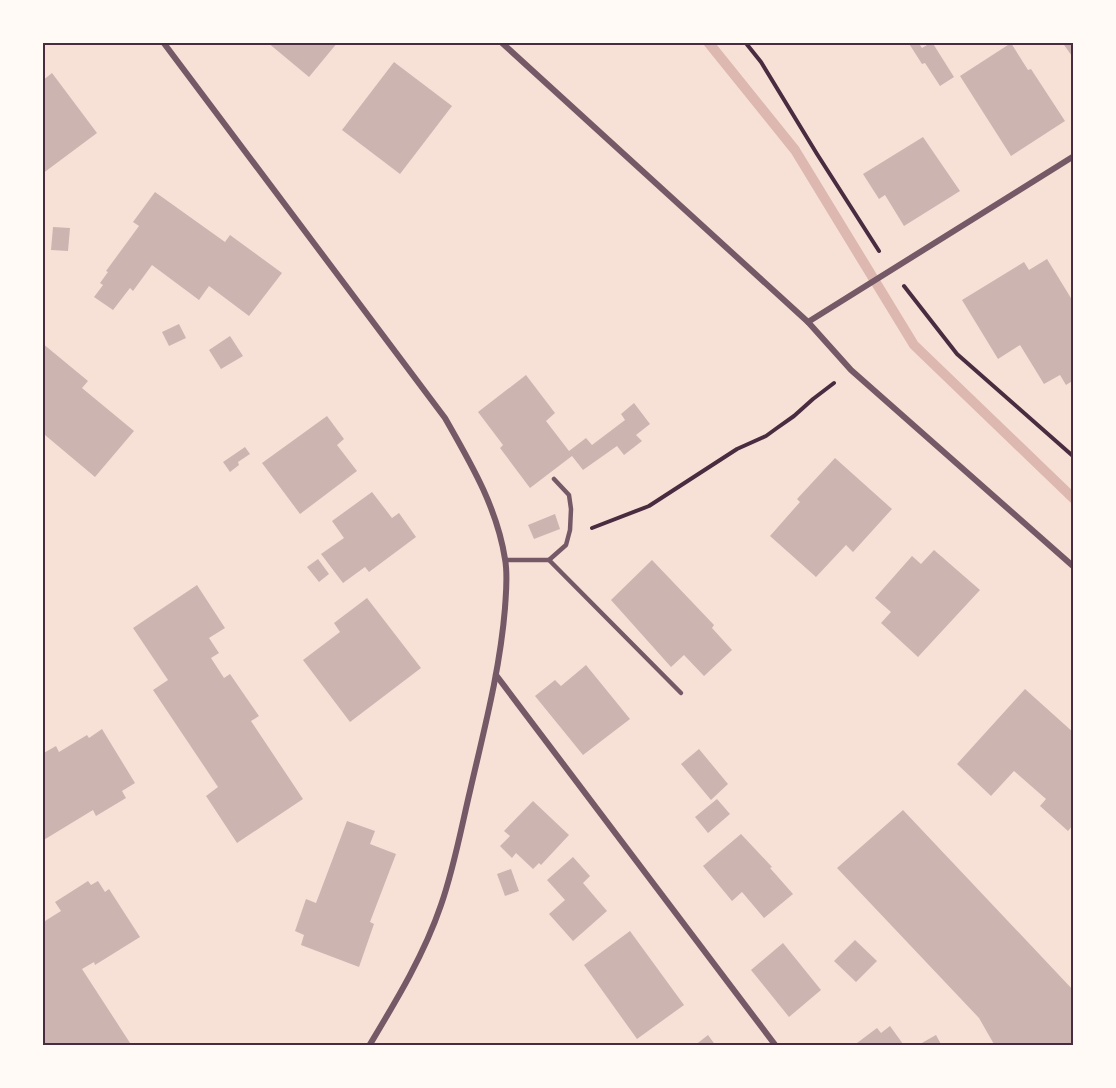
<svg xmlns="http://www.w3.org/2000/svg" width="1116" height="1088" font-family="'Noto Sans',sans-serif">
<style>
.lines{fill:none;stroke-linecap:round;stroke-linejoin:round}
.stream{stroke:#dcb8b0;stroke-width:10}
.building{fill:#ccb4b1}
.path{stroke:#4a2c40;stroke-width:4}
.service{stroke:#755966;stroke-width:4.5}
.minor{stroke:#755966;stroke-width:6}
.neatline{fill:none;stroke:#4a2c40;stroke-width:2}
</style>
<rect width="100%" height="100%" fill="#f7e1d7"/>
<g class="lines">
<!-- stream -->
<polyline class="stream" points="708,42 795,150 914,345 1074,499"/>
</g>
<!-- building -->
<g class="building">
<polygon points="267,42 338,42 309,77"/>
<polygon points="908,42 918,42 922,48 932,42 954,77 940,86 925,63 922,64"/>
<polygon points="1062,42 1074,42 1074,59"/>
<polygon points="1011,43 1028,70 1031,69 1065,121 1011,156 960,76"/>
<polygon points="394,62 452,106 400,174 342,130"/>
<polygon points="52,73 97,133 42,174 42,81"/>
<polygon points="923,137 960,191 904,226 885,195 879,199 863,174"/>
<polygon points="155,192 225,242 230,235 282,273 249,316 209,286 199,300 152,265 133,291 130,288 113,310 94,297 103,285 100,283 108,272 106,271 139,226 133,222"/>
<polygon points="53,227 70,228 68,251 51,250"/>
<polygon points="1047,259 1074,303 1074,380 1066,385 1060,375 1044,384 1020,345 998,359 962,300 1024,262 1029,270"/>
<polygon points="179,324 186,338 169,346 162,332"/>
<polygon points="230,336 243,356 221,369 209,350"/>
<polygon points="42,343 88,381 82,388 134,431 95,477 45,435 42,438"/>
<polygon points="526,375 555,413 546,421 569,451 586,438 592,445 625,420 621,414 634,403 650,424 636,435 642,441 624,455 617,446 583,470 572,456 530,488 500,448 503,445 478,412"/>
<polygon points="327,416 344,439 337,445 357,471 300,514 262,463"/>
<polygon points="245,447 250,454 238,462 239,465 230,472 223,462"/>
<polygon points="835,458 892,509 853,552 846,545 816,577 770,536 800,502 797,499"/>
<polygon points="372,492 392,518 399,513 416,537 369,572 365,567 343,583 321,554 344,538 332,521"/>
<polygon points="555,514 560,529 534,539 528,525"/>
<polygon points="934,550 980,590 918,657 881,623 891,612 875,598 912,556 921,564"/>
<polygon points="318,559 329,574 319,582 307,567"/>
<polygon points="652,560 714,625 712,628 732,650 704,676 684,655 671,667 611,600"/>
<polygon points="197,585 225,628 209,638 219,653 211,658 224,678 230,674 259,716 251,721 303,799 237,843 206,796 218,787 153,690 168,680 133,628"/>
<polygon points="367,598 421,668 350,722 303,660 340,632 334,623"/>
<polygon points="586,665 630,719 583,755 535,696 555,680 561,686"/>
<polygon points="1025,689 1074,733 1074,824 1068,831 1040,806 1046,799 1014,771 991,796 957,764"/>
<polygon points="102,729 135,783 122,791 126,798 96,816 93,810 42,841 42,754 56,746 59,752 87,735 89,738"/>
<polygon points="699,749 728,784 711,800 681,764"/>
<polygon points="717,799 730,814 708,833 695,817"/>
<polygon points="533,801 569,835 541,865 539,863 533,869 516,853 512,858 500,846 510,836 504,831"/>
<polygon points="903,810 1074,991 1074,1046 995,1046 979,1018 837,868"/>
<polygon points="347,821 375,831 370,844 396,854 370,922 374,924 359,967 301,945 304,935 295,931 306,899 316,903"/>
<polygon points="741,834 772,867 770,868 793,894 764,918 742,892 732,901 703,866"/>
<polygon points="573,857 590,876 583,883 607,911 573,941 549,914 565,900 547,880"/>
<polygon points="511,869 519,891 505,896 497,874"/>
<polygon points="88,881 91,885 98,881 105,892 109,889 140,937 95,965 94,962 82,969 132,1046 47,1046 42,1039 42,916 45,921 61,911 55,902"/>
<polygon points="630,931 684,1005 637,1039 584,965"/>
<polygon points="855,940 877,961 856,982 834,961"/>
<polygon points="783,943 821,990 789,1017 751,970"/>
<polygon points="890,1026 903,1044 900,1046 853,1046 877,1028 881,1033"/>
<polygon points="708,1035 716,1046 694,1046"/>
<polygon points="936,1035 942,1046 922,1046 920,1044"/>
</g>
<g class="lines">
<!-- path -->
<g class="path">
<polyline points="745,42 761,62 817,154 879,251"/>
<polyline points="904,286 957,354 1074,457"/>
<polyline points="592,528 649,506 737,449 766,436 777,428 794,416 813,399 834,383"/>
</g>
<!-- service -->
<g class="service">
<polyline points="506,560 549,560 566,545 570,530 571,509 569,495 554,479"/>
<polyline points="549,560 681,693"/>
</g>
<!-- minor -->
<g class="minor">
<path d="M163,42L445,418C470,462 497,507 505,559C508,575 506,592 505,608C500,670 484,730 470,791C461,829 454,868 441,905C424,955 396,1001 369,1046"/>
<polyline points="501,42 808,322 851,370 1074,567"/>
<polyline points="808,322 1074,156"/>
<polyline points="496,675 776,1046"/>
</g>
</g>
<!-- border -->
<rect width="1116" height="1088" fill="none" stroke="#fffaf5" stroke-width="87"/>
<rect x="44" y="44" width="1028" height="1000" class="neatline"/>
</svg>
